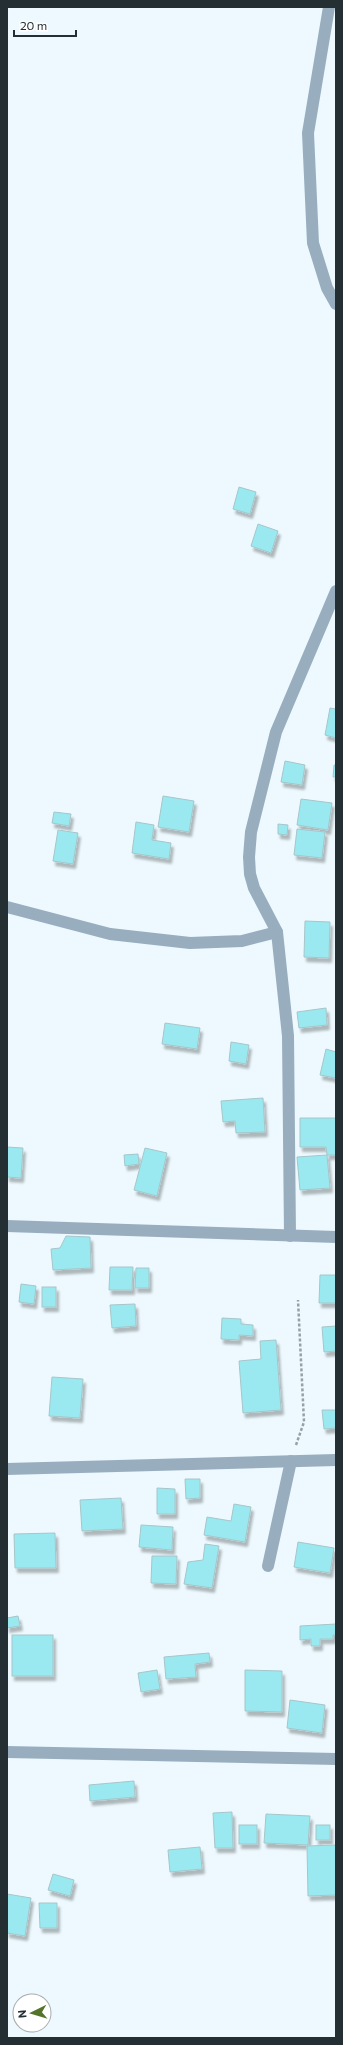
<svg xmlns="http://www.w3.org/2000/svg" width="343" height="2045" font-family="Commissioner,sans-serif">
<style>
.building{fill:#9ae9f1;stroke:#a5c6c9;filter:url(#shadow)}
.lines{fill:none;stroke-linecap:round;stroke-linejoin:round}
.path{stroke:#96a1a6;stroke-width:2.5;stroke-dasharray:3 2;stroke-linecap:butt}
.street{stroke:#98aebf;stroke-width:12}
</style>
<defs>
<filter id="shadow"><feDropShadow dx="2.5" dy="4.5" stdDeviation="1" flood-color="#0004"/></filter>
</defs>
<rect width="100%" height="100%" fill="#edf9fe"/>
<!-- building -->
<g class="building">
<polygon points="239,487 256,492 250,514 233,509"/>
<polygon points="258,524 278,531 271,553 251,546"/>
<polygon points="330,708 336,709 336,738 325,735"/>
<polygon points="285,761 305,765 302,785 281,782"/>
<polygon points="334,765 336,765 336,777 333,777"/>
<polygon points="163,796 194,801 189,832 158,827"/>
<polygon points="301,799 332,803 328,830 297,825"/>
<polygon points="54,812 71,814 69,826 52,823"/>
<polygon points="136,822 154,825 152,840 171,843 169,859 132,853"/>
<polygon points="278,824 288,825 287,835 278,834"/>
<polygon points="297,829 325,832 322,858 294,855"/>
<polygon points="58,830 78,833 73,864 53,861"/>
<polygon points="305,921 330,922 329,958 304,957"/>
<polygon points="326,1008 327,1025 299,1028 297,1012"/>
<polygon points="165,1023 200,1028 197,1049 162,1044"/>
<polygon points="231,1042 249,1045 246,1064 229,1061"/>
<polygon points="326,1049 336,1052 336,1078 320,1075"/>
<polygon points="263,1098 265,1132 236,1133 235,1121 223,1122 221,1101"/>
<polygon points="300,1118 336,1118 336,1155 327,1155 326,1147 300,1147"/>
<polygon points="7,1147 23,1148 21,1178 7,1177"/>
<polygon points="145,1148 167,1153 157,1196 134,1190"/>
<polygon points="138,1154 139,1164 125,1166 124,1155"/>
<polygon points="327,1155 330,1188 300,1190 297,1157"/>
<polygon points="66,1236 90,1237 91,1268 53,1270 51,1249 60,1248"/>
<polygon points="110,1267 133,1267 132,1290 109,1290"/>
<polygon points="136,1268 149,1268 149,1288 135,1288"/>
<polygon points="320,1275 336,1275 336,1303 319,1303"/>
<polygon points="21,1284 36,1286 34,1304 19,1302"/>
<rect x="42" y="1287" width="14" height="20"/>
<polygon points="135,1304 136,1326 112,1328 110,1305"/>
<polygon points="222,1318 241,1319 241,1324 253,1325 253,1336 239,1335 239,1340 221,1339"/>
<polygon points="336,1326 336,1351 324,1352 322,1327"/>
<polygon points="276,1340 281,1410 243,1413 239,1361 261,1359 260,1341"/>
<polygon points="52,1377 83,1379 80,1418 49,1416"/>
<polygon points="322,1410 336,1410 336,1428 324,1429"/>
<polygon points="185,1479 200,1479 200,1498 186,1499"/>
<polygon points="157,1488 175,1489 175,1514 157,1514"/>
<polygon points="121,1498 123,1529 82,1531 80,1500"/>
<polygon points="234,1504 251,1507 245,1542 204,1535 207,1517 231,1521"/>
<polygon points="141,1525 173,1527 172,1550 139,1547"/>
<polygon points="55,1533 56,1568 15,1568 14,1534"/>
<polygon points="298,1542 334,1548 330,1573 294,1567"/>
<polygon points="205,1544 219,1546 212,1588 184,1584 188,1562 203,1560"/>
<polygon points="152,1556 177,1556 176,1584 151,1583"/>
<polygon points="18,1616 20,1626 7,1628 7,1618"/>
<polygon points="336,1624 336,1635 333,1635 333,1639 320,1639 320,1646 311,1646 311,1639 300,1640 300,1626"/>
<rect x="12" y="1635" width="41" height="41"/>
<polygon points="209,1653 210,1662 195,1664 196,1677 166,1679 164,1657"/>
<polygon points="157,1670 160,1689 141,1692 138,1673"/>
<polygon points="245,1670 282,1671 282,1712 245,1711"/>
<polygon points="290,1700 325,1705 322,1733 287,1728"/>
<polygon points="134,1781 135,1797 90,1801 89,1785"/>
<polygon points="232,1812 233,1848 215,1848 213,1813"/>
<polygon points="266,1814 310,1816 308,1845 264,1843"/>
<rect x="239" y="1825" width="18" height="19"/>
<rect x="316" y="1825" width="14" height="15"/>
<polygon points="336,1845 336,1895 308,1896 307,1846"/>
<polygon points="200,1847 202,1869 170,1872 168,1850"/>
<polygon points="53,1874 74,1880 70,1896 48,1890"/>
<polygon points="7,1894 31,1898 25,1936 7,1933"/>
<polygon points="39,1903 57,1903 57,1928 40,1928"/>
</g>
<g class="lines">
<!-- path -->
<polyline class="path" points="296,1445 304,1422 298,1300"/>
<!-- street -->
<g class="street">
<polyline points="329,7 308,133 313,243 327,288 336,304"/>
<polyline points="7,907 110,934 190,943 242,941 277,932"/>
<polyline points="7,1226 336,1237"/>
<polyline points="290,1236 288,1036 277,932 254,888 250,874 249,857 251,832 276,732 336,591"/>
<polyline points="7,1469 336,1460"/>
<polyline points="268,1566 291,1461"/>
<polyline points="7,1752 336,1759"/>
</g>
</g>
<!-- border -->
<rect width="343" height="2045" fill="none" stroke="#242f34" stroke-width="16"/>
<!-- north arrow -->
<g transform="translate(32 2013) rotate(265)"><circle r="19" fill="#ffffff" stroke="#a7acae"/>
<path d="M0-3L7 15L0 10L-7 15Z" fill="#54742a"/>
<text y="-6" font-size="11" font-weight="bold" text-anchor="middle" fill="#242f34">N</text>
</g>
<!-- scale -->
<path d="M14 30v6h62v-6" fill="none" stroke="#242f34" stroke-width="2"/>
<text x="20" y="30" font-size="12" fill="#242f34" stroke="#ffffff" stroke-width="3" paint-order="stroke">20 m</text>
</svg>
